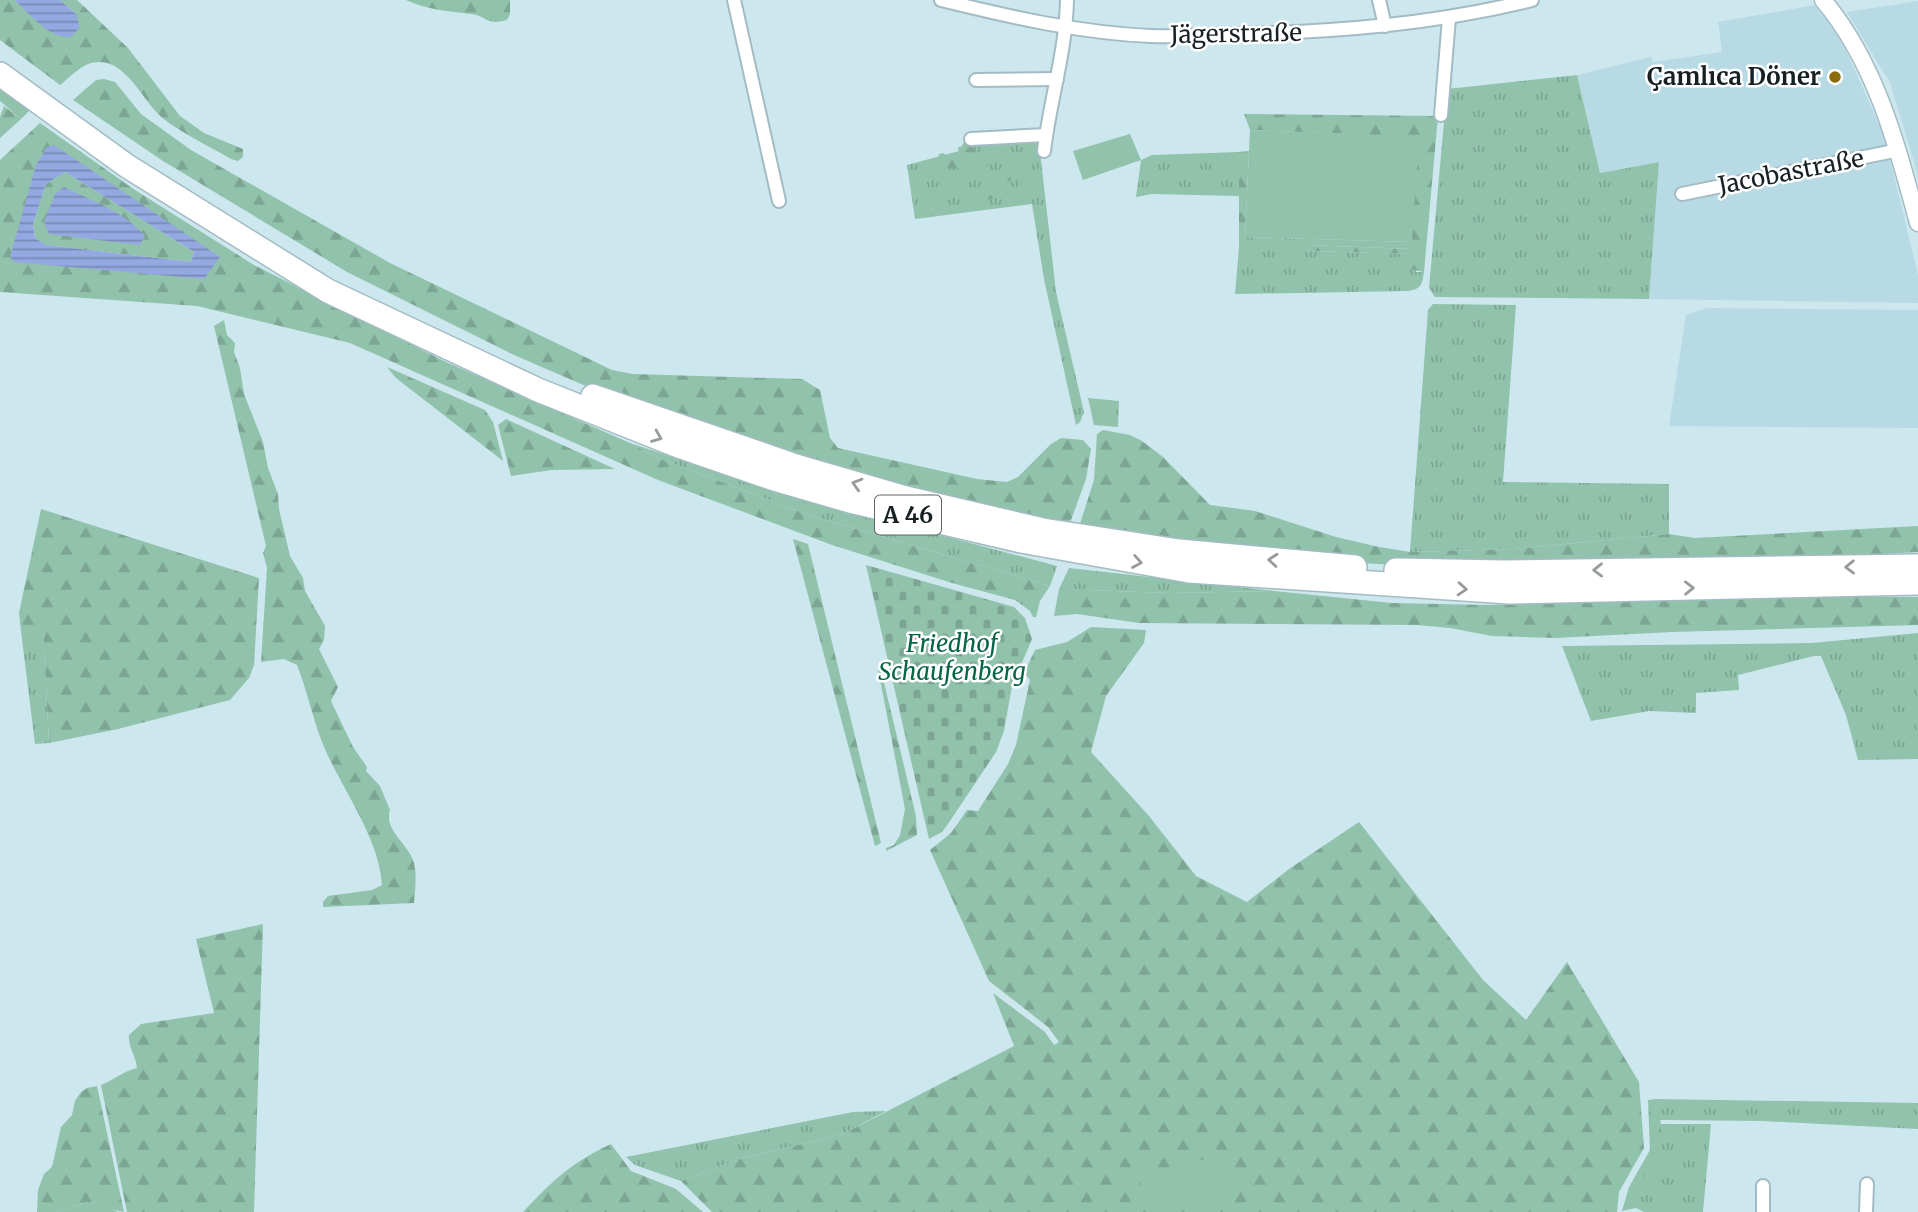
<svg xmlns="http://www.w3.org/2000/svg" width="1918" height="1212" font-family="Merriweather,serif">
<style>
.built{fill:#b8dae4}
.grass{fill:url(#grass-tufts)}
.forest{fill:url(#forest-firs);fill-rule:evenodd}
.cemetery{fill:url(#cemetery-stones)}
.green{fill:#91c2ab}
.water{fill:url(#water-rules);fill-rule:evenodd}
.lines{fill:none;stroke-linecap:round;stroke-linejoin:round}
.minor-casing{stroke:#a3bcc3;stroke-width:16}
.tertiary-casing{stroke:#a3bcc3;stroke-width:19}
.motorway-casing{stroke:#a3bcc3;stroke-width:26}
.minor{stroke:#fff;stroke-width:12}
.tertiary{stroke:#fff;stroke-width:16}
.motorway{stroke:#fff;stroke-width:23}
.oneway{stroke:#979b9c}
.poi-dot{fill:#8b6b0b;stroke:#fff;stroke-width:2.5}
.labels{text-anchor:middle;stroke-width:5;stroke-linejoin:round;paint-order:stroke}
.shield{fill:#fff;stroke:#5d6466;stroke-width:2}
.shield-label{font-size:23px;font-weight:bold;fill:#172124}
.street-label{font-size:24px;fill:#172124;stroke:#fff}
.poi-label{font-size:24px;font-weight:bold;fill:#172124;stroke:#fff;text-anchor:end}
.park-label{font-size:24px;font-style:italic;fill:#066447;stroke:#fff}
</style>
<defs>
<pattern id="grass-tufts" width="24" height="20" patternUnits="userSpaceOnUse" patternTransform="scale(1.75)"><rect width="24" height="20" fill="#91c2ab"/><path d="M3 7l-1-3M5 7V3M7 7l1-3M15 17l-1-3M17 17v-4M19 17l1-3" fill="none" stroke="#7ca693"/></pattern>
<pattern id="forest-firs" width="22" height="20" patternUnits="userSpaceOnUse" patternTransform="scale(1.75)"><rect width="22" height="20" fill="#91c2ab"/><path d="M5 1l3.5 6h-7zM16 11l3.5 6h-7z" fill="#7ca693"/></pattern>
<pattern id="cemetery-stones" width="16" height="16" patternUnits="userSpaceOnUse" patternTransform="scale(1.75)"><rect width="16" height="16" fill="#91c2ab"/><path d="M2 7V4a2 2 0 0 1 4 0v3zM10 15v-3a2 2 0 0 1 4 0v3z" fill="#7ca693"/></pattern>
<pattern id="water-rules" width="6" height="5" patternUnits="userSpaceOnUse" patternTransform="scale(1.75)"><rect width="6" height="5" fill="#94a9e1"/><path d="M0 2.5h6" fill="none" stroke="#7889b6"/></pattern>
</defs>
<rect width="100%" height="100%" fill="#cde7ef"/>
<!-- built -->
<g class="built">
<polygon points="1918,1 1918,175 1890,83 1847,12"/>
<polygon points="1815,5 1830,23 1846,50 1885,138 1918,275 1918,303 1649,299 1659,162 1600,173 1577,75 1651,57 1653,62 1722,52 1718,22"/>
<polygon points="1707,308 1918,310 1918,428 1669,426 1686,315"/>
</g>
<!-- grass -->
<g class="grass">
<polygon points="1577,75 1600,173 1659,162 1649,299 1435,297 1429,288 1447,89"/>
<polygon points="0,88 30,110 21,119 0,101"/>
<polygon points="964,142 1039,142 1056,292 1084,412 1080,422 1076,425 1044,279 1032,204 915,219 907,165 959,151"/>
<polygon points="1239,152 1239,196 1152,194 1136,197 1141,160 1152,155"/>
<path d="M1245,237L1412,242L1411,249L1309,245L1307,251L1411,254L1416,272H1424C1422,284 1422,289 1408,291L1235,294L1239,247L1245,243Z"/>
<polygon points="1433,304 1516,305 1503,482 1669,484 1669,534 1514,549 1410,552 1428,310"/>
<polygon points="1088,398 1119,401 1118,427 1094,425"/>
<polygon points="630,443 782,493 1057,566 1050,586 809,515 658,458"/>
<polygon points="1069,568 1274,591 1170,593 1059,589"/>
<polygon points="1027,599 1040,601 1036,617 1033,617 1030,611 1015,600"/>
<polygon points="43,628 49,743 35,744 21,631"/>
<polygon points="1918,633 1918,759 1858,760 1846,715 1821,656 1814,656 1738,675 1739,690 1696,693 1696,713 1649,711 1591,721 1562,646 1812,643"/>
<polygon points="1656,1099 1918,1103 1918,1129 1763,1121 1660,1120"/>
<polygon points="886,1111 843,1134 743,1158 681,1181 635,1165 626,1157 853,1112"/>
<path d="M1660,1124H1711L1703,1212H1644L1636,1208L1622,1211L1629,1187C1654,1175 1659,1150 1660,1124Z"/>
<polygon points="89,1202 99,1203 118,1212 56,1212"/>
</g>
<!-- forest -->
<g class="forest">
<path d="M0,0H15L42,25L76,14L60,0H77L128,48L180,116L204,133L243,149V157L238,161L231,159C209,146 185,135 165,120C142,103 126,54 91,63C80,66 69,78 60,85L0,40Z"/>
<path d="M406,0H510V14L507,20C485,26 488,16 471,14C449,11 427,10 406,0Z"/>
<polygon points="104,79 115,82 141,114 191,150 390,263 612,370 633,374 802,379 820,390 830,438 838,448 977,479 1007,482 1018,477 1051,444 1061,438 1083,440 1091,449 1086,479 1067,531 892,490 595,390 514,355 347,272 163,161 73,100 96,80"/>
<polygon points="4,106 21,119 0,138 0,117"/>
<polygon points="1244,114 1438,116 1424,272 1410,269 1410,254 1307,251 1308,245 1411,249 1418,137 1250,130"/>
<path d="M40,123L135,190L254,265L446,362L630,443L658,458L809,515L1050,586L1040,601L1015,600L952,583L832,545L658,480L350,343L197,306L0,292V160ZM54,146L219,257L203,279L10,257Z"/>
<polygon points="970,146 975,149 973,155 980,161 986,161 988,166 975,169 937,168 939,154 943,153 957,163 960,161 958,147"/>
<polygon points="1249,151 1245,237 1245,243 1239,247 1239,152"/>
<path d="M1022,163L1025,165C1019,181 1001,185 985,187L986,182L1007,176Z"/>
<path d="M1038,168L1040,193L974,201L973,195L977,189C989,193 1006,197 1017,188C1026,180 1025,171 1038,168Z"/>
<polygon points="65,172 194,252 191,262 45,245 35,238 33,224 46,184"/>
<path d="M224,320L227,335L235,343L234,352L240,368L244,394L263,442L268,468L278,494L279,509L290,556L303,578L305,591L325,626L324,640L319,649L338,687L331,701L353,747L367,767L366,771L380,786L390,810C383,830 409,844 414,863C417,875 415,891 414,903L323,907V902L328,896L372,890L382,885C379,836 340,787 322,742C312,716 307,690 297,665L284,659L261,662L267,568L263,553L266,546L214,326Z"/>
<polygon points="387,367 485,410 493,422 503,461 396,378"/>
<polygon points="506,419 615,469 552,470 511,476 498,425"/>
<polygon points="1103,430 1130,435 1142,441 1163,457 1210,505 1255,511 1336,537 1379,547 1410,552 1514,549 1669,534 1695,538 1918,526 1918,552 1741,562 1395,565 1329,561 1079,527 1094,480 1097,434"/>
<polygon points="41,509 259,578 254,665 249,678 230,700 118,729 49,743 43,629 21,631 19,613"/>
<polygon points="793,539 808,544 881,843 875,846"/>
<polygon points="1059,589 1170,593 1274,591 1392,603 1484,605 1799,597 1918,597 1918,625 1672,632 1555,638 1492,636 1450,628 1417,625 1139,623 1077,614 1054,616"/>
<polygon points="1091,627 1146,630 1144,643 1106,696 1091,752 1149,816 1196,876 1247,902 1289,869 1359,822 1483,980 1526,1020 1567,962 1639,1082 1644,1148 1619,1192 1617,1212 712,1212 681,1181 743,1158 843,1134 1014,1046 993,993 1045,1032 1054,1045 1059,1042 1048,1027 989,981 930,850 951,833 967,810 978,811 1008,764 1016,745 1030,680 1024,673 1035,650 1067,642"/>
<polygon points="880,666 916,816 917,835 886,851 886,848 894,845 900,835 905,809 878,669"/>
<path d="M263,924L254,1212H127L101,1085C114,1080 123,1071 137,1068C136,1055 128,1048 129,1035L141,1024L214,1013L196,939Z"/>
<polygon points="97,1086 124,1212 105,1208 99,1203 89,1202 56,1212 37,1212 38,1190 44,1174 52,1167 61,1127 72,1115 75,1101 81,1092 87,1088"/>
<path d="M1656,1099C1666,1133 1664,1171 1629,1187L1650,1150L1648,1100Z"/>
<path d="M611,1144L631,1171L676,1189L703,1212H523C553,1180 571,1163 611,1144Z"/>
</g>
<!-- cemetery -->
<polygon class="cemetery" points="866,565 1014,607 1025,618 1032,639 1012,686 1004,731 996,752 948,824 942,832 929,839"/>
<!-- green -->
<g class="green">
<polygon points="1250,130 1419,136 1412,242 1245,237"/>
<polygon points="1130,134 1141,160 1083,180 1073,151"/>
<polygon points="1229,1154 1238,1195 1163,1212 1147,1212 1138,1174"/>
</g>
<!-- water -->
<g class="water">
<path d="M15,0H60L76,14L80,27L71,37C49,39 30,14 15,0Z"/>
<path d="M54,145L220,257L204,279L14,262L10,257L36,165L47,147ZM65,172L194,252L191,262L46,245L35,238L33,224L46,184Z"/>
<path d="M64,187C91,200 126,213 145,236L140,245L49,234L44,222L55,194Z"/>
</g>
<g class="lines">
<defs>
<g id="minor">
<polyline points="734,0 779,201"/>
<path d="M941,0C1010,17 1080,33 1151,36C1179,37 1208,35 1236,34C1336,32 1435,24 1532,0"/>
<polyline points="1379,0 1385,26"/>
<polyline points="976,80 1057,79"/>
<polyline points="1441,115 1449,18"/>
<polyline points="971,139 1046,135"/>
<path d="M1044,151C1050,100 1066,51 1067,0"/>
<polyline points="1682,194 1899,150"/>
<polyline points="1763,1186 1763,1212"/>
<polyline points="1866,1212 1867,1184"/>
</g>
<path id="tertiary" d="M1823,0C1876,63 1897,145 1918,223"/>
<g id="motorway">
<polyline points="0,74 127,166 328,291 538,390 681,447 774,479 850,501 1021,541 1189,571 1509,592 1918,583"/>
<polyline points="593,396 796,466 906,498 1043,530 1179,551 1355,567"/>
<polyline points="1396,570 1504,572 1918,566"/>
</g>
</defs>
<!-- minor casing -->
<use href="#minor" class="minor-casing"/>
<!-- tertiary casing -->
<use href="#tertiary" class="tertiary-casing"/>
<!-- motorway casing -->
<use href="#motorway" class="motorway-casing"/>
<!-- minor -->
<use href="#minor" class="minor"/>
<!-- tertiary -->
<use href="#tertiary" class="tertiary"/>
<!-- motorway -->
<use href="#motorway" class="motorway"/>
</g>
<!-- one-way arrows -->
<defs><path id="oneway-chevron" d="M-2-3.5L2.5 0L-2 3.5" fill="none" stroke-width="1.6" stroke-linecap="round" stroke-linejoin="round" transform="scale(1.75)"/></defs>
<g class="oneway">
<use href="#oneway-chevron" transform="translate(657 437) rotate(22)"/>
<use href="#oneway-chevron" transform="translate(857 484) rotate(-164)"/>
<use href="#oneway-chevron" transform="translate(1273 560) rotate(-175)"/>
<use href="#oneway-chevron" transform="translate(1137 562) rotate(10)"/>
<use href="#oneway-chevron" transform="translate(1850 567) rotate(179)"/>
<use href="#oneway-chevron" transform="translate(1598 570) rotate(179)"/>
<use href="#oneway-chevron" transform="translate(1689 588) rotate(-1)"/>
<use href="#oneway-chevron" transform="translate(1462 589) rotate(4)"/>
</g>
<!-- markers -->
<circle class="poi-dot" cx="1835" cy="77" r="7"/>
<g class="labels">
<!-- shield labels -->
<rect class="shield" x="875" y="495.5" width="66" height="39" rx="5"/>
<g class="shield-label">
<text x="908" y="523">A 46</text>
</g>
<!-- street labels -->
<g class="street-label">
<text transform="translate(1236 34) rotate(-1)" y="8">Jägerstraße</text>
<text transform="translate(1791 172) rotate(-11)" y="8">Jacobastraße</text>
</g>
<!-- poi labels -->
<g class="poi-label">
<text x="1821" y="85">Çamlıca Döner</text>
</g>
<!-- park labels -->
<g class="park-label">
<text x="952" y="652">Friedhof<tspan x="952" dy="28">Schaufenberg</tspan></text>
</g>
</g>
</svg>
